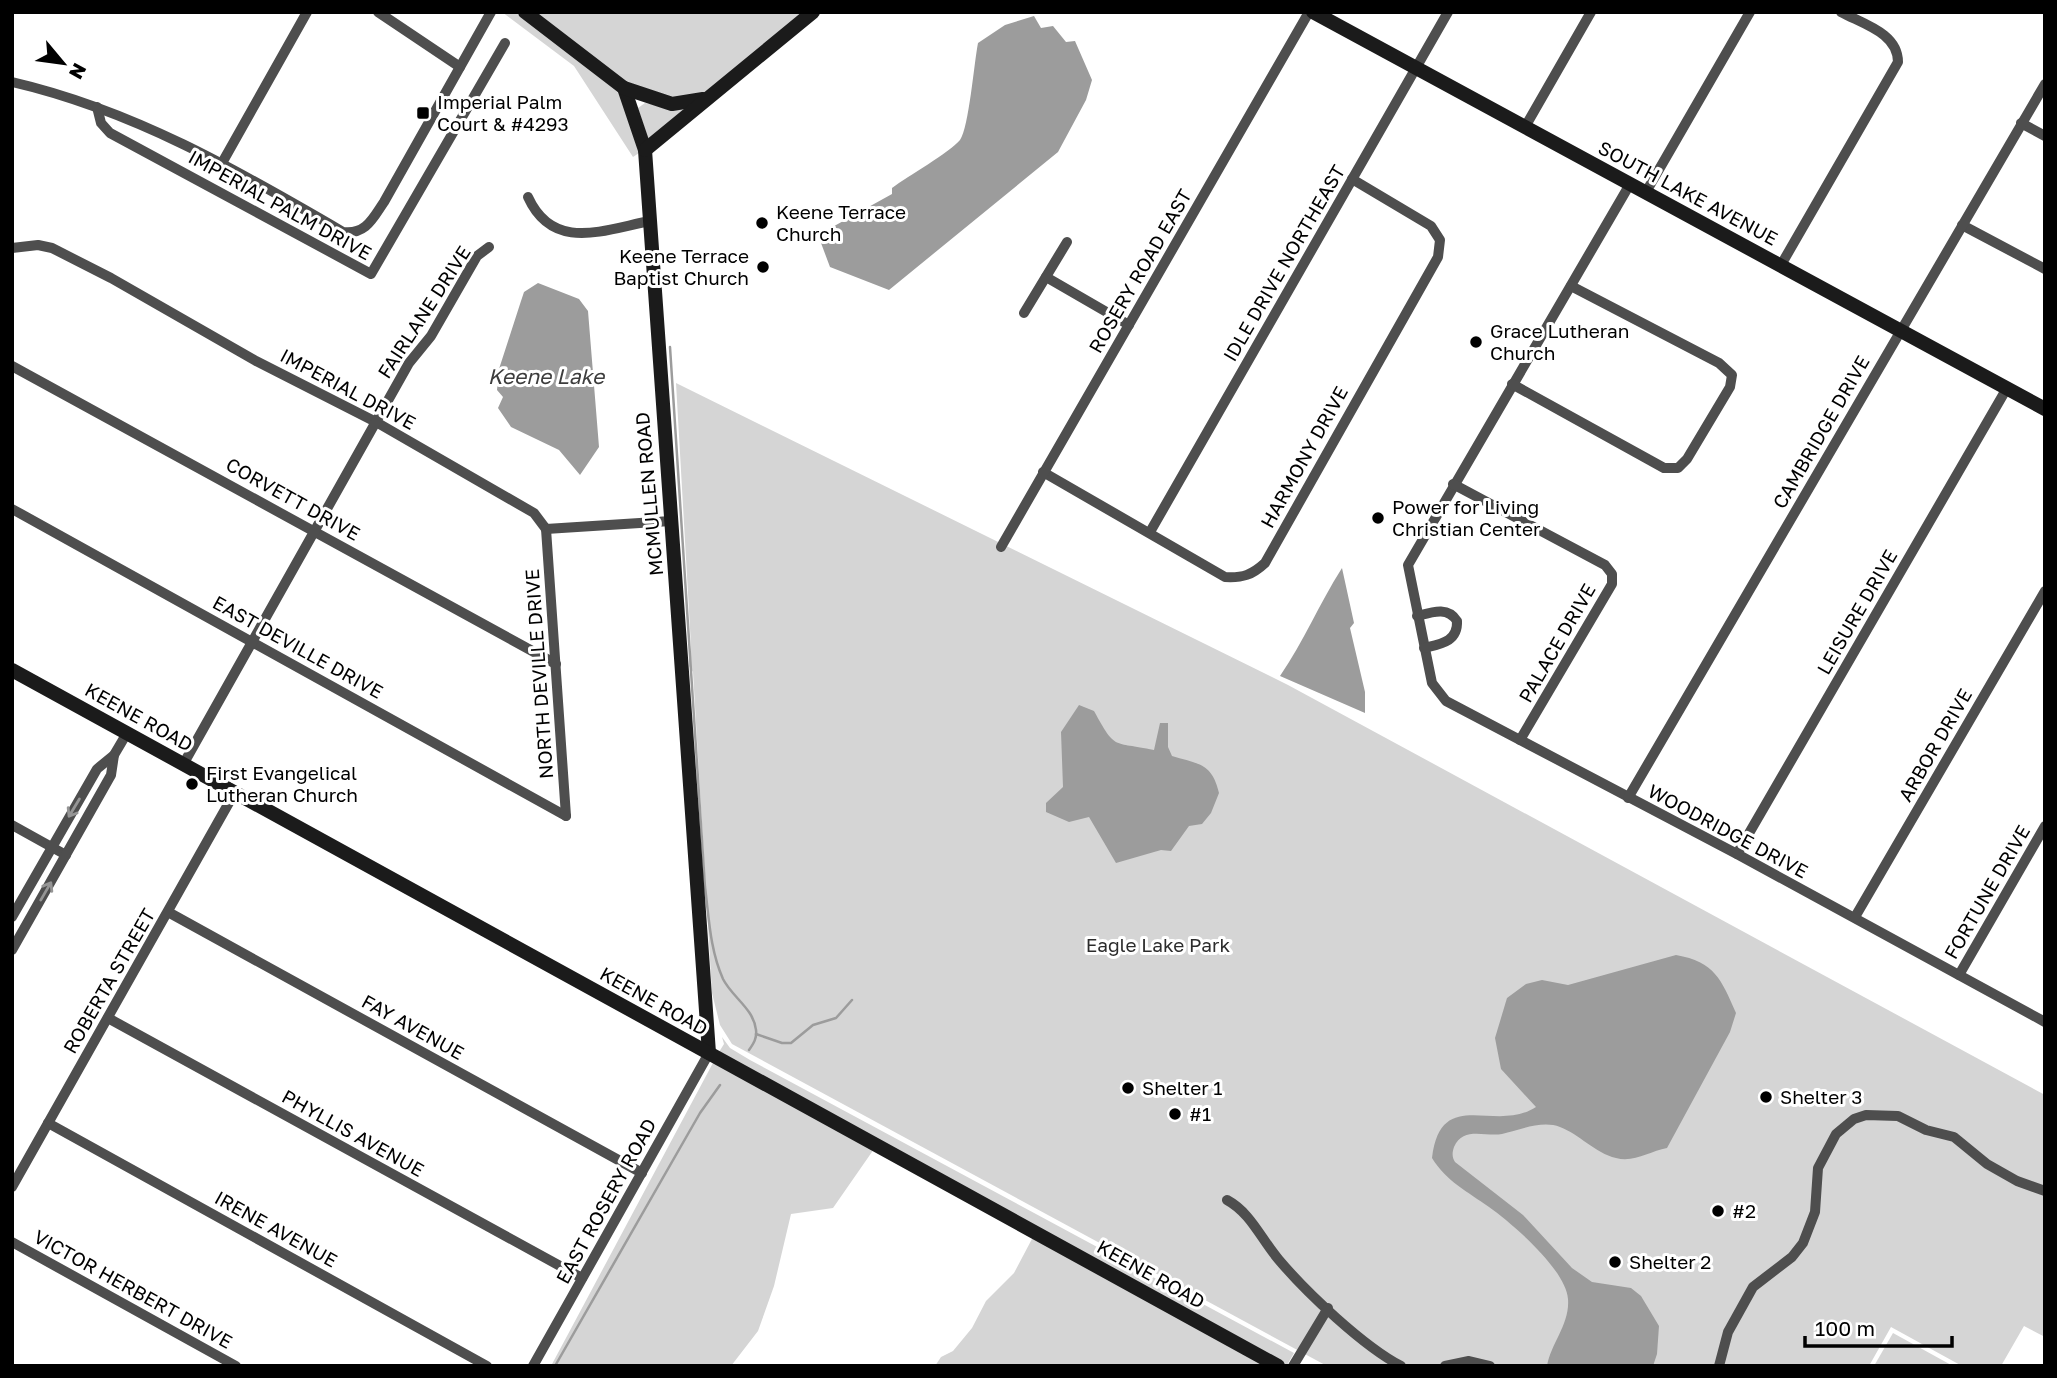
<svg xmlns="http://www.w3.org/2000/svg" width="2057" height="1378" font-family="'Golos Text',sans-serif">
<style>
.green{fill:#d5d5d5}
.water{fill:#9c9c9c}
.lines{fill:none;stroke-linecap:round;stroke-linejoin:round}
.stream{stroke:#9c9c9c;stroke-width:2.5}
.street{stroke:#4e4e4e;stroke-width:10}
.secondary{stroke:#1b1b1b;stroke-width:14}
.oneway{stroke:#959595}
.poi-dot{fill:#000;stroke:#fff;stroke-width:2.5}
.labels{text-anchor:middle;stroke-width:6;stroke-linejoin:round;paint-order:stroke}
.poi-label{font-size:19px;fill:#000;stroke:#fff;text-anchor:start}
.street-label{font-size:19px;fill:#000;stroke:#fff}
.park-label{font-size:19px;fill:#2c2c2c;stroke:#fff}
.water-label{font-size:21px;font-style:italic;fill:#3d3d3d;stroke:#fff}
</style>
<rect width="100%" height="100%" fill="#fff"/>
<!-- green -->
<g class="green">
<polygon points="502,12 516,12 619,92 639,153 633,157 574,66"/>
<polygon points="534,12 804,12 705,93 672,99 627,84"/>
<polygon points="645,103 686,110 652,139 648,138 638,108"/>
<polygon points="676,383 1288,685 2045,1095 2045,1337 2024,1326 2001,1366 1962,1366 1891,1327 1869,1366 1327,1366 732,1044 720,1025 712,993 693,672 689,666 691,646"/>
<polygon points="722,1037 730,1048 750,1060 1294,1353 1287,1365 719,1052 724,1044"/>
<polygon points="714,1061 874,1149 833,1208 791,1214 774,1286 758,1331 731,1366 551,1366"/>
<polygon points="1033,1237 1267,1366 935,1366 941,1357 953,1351 972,1328 986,1301 1014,1273"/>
<polygon points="1893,1333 1953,1366 1874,1366"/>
</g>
<!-- water -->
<g class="water">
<path d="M1034,16L1041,28L1053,26L1066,42L1075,41L1092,80L1086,100L1058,152L889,290L830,267L818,235L892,194V188C908,176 949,153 960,140C969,127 974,63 978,43L1005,25Z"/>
<polygon points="538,283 579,299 588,311 599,447 580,475 559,450 511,427 498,408 503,397 497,390 499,369 521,301 524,292"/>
<path d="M1342,568L1354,623L1350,628L1365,692V713L1280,676C1304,641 1319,604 1342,568Z"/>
<path d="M1079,705L1094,711C1116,751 1112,741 1154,750L1160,723H1168V747L1172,756C1197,764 1212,762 1219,793L1211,813L1202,824L1189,826L1171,851L1161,850L1116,863L1089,817L1069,822L1046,812V803L1063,787L1061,732Z"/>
<path d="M1676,955C1715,962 1721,979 1736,1013L1730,1032L1667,1148C1650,1151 1634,1163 1616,1158C1595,1153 1579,1134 1560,1127C1542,1120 1519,1130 1502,1134C1485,1137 1463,1126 1454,1147C1452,1153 1452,1157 1455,1162L1523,1215L1572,1268L1592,1282L1631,1288L1641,1296L1659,1326L1657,1354L1653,1366H1547C1551,1343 1570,1324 1568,1299C1566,1270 1513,1224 1489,1207C1468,1192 1446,1181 1432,1158C1441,1085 1495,1134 1536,1107L1501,1069L1495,1038L1507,998L1526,984L1542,980L1568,985Z"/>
</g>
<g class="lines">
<!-- stream -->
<g class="stream">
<path d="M670,347L705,887C709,918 710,950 723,979C732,997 754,1009 756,1030C757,1038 754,1043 749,1050"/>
<polyline points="756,1034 782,1043 791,1043 813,1025 836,1018 852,1000"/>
<polyline points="555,1366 700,1113 720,1085"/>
</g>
<!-- street -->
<g class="street">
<polyline points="378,12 460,67"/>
<path d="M12,82C133,110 237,170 343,232C366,235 373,218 384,202L491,12"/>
<polyline points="97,107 101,123 110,133 371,274 505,43"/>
<polyline points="2021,123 2045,136"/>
<polyline points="1525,127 1591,12"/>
<polyline points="222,163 307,12"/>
<polyline points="1630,184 1408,565 1432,683 1446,701 1737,854 2045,1022"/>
<polyline points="1646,192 1750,12"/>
<path d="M528,197C553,252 603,230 650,221"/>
<polyline points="1962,225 2045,269"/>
<polyline points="12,248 38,245 52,248 111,278 256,361 376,422 534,513 546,529 671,521"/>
<path d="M1781,265L1898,62C1898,33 1863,24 1841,12"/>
<polyline points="1046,277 1129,325"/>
<polyline points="1024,313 1067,242"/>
<polyline points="12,366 556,664"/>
<polyline points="1512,384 1664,468 1678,468 1687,459 1730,387 1732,375 1719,363 1571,286"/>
<path d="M1043,472L1225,577C1243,578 1252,575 1265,563L1438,257L1440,240L1431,226L1352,179"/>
<polyline points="1453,484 1605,565 1612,574 1612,584 1520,740"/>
<polyline points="12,509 566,816"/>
<polyline points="546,529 566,816"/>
<polyline points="1150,532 1448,12"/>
<polyline points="1001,547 1309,12"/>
<path d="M1417,616C1432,612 1448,606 1457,621C1458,642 1440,644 1424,648"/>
<polyline points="184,763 409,363 431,336 477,256 489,247"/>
<polyline points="1628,798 2045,84"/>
<polyline points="12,825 66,855"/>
<polyline points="1737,854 2007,388"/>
<polyline points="168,912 642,1173"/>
<polyline points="12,917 97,769 114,755 127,733"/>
<polyline points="1855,917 2045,591"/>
<polyline points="12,950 111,775 114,755"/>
<polyline points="1959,975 2045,826"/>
<polyline points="108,1018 582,1278"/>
<polyline points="48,1123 487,1366"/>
<polyline points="12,1187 235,792"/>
<path d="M1227,1200C1251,1213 1261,1239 1279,1260C1307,1293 1363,1346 1401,1366"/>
<polyline points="12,1242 236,1366"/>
<polyline points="533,1366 709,1053"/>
<polyline points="1293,1366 1328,1308"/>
<polyline points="1445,1366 1469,1361 1490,1366"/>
<polyline points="1719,1366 1728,1332 1753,1287 1792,1257 1803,1243 1815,1212 1818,1168 1836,1134 1854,1119 1866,1115 1898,1116 1926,1130 1954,1137 1987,1164 2017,1181 2045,1191"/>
</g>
<!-- secondary -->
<g class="secondary">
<polyline points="525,12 624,88 645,150 709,1053"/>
<polyline points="1313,12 2045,409"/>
<polyline points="624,88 672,104 703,99"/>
<polyline points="645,150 813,12"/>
<polyline points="12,670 1278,1366"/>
</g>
</g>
<!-- one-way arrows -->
<defs><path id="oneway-shaft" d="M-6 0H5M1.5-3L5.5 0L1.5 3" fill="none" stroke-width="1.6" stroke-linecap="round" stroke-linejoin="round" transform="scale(1.75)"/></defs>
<g class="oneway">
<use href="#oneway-shaft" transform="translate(74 808) rotate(121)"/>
<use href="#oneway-shaft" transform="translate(46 891) rotate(-60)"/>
</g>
<!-- markers -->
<g class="poi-dot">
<rect x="416" y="106" width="14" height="14" rx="3.5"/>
<circle cx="762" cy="223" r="7"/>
<circle cx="763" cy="267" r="7"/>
<circle cx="1476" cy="342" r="7"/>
<circle cx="1378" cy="518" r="7"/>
<circle cx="192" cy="784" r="7"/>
<circle cx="1128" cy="1088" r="7"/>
<circle cx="1766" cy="1097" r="7"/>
<circle cx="1175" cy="1114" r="7"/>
<circle cx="1718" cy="1211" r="7"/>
<circle cx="1615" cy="1262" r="7"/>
</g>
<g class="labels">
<!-- poi labels -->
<g class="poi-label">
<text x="437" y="109">Imperial Palm<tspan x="437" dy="22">Court &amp; #4293</tspan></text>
<text x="776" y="219">Keene Terrace<tspan x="776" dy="22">Church</tspan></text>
<text x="749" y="263" text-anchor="end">Keene Terrace<tspan x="749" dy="22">Baptist Church</tspan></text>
<text x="1490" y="338">Grace Lutheran<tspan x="1490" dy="22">Church</tspan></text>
<text x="1392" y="514">Power for Living<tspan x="1392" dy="22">Christian Center</tspan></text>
<text x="206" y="780">First Evangelical<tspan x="206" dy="22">Lutheran Church</tspan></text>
<text x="1142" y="1095">Shelter 1</text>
<text x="1780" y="1104">Shelter 3</text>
<text x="1189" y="1121">#1</text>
<text x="1732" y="1218">#2</text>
<text x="1629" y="1269">Shelter 2</text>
</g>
<!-- street labels -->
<g class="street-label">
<text transform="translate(1688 193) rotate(28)" y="7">SOUTH LAKE AVENUE</text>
<text transform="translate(280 205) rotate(29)" y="7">IMPERIAL PALM DRIVE</text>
<text transform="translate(1284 263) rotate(-60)" y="7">IDLE DRIVE NORTHEAST</text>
<text transform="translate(1140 271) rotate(-60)" y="7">ROSERY ROAD EAST</text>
<text transform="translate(424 312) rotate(-57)" y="7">FAIRLANE DRIVE</text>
<text transform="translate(348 389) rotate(28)" y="7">IMPERIAL DRIVE</text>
<text transform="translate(1821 432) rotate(-60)" y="7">CAMBRIDGE DRIVE</text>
<text transform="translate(1304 457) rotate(-61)" y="7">HARMONY DRIVE</text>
<text transform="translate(649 494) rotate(-95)" y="7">MCMULLEN ROAD</text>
<text transform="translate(293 499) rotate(29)" y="7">CORVETT DRIVE</text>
<text transform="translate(1857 612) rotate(-60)" y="7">LEISURE DRIVE</text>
<text transform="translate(1557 643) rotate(-60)" y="7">PALACE DRIVE</text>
<text transform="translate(298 647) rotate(29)" y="7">EAST DEVILLE DRIVE</text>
<text transform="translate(539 674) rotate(-94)" y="7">NORTH DEVILLE DRIVE</text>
<text transform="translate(139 717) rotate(29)" y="7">KEENE ROAD</text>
<text transform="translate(1935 745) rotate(-60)" y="7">ARBOR DRIVE</text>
<text transform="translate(1728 831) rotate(28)" y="7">WOODRIDGE DRIVE</text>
<text transform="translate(1987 892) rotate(-60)" y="7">FORTUNE DRIVE</text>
<text transform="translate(109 981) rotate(-60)" y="7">ROBERTA STREET</text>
<text transform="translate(654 1001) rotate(29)" y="7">KEENE ROAD</text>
<text transform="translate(413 1027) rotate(29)" y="7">FAY AVENUE</text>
<text transform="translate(353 1133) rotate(29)" y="7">PHYLLIS AVENUE</text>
<text transform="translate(606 1201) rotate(-61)" y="7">EAST ROSERY ROAD</text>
<text transform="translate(276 1229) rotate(29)" y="7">IRENE AVENUE</text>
<text transform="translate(1151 1274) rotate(29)" y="7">KEENE ROAD</text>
<text transform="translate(133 1289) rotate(29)" y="7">VICTOR HERBERT DRIVE</text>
</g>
<!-- park labels -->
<g class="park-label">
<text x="1158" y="952">Eagle Lake Park</text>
</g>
<!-- water labels -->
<g class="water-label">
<text x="546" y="384">Keene Lake</text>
</g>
</g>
<!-- border -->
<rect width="2057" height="1378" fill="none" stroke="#000000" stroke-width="28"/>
<!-- north arrow -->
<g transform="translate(63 63) rotate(119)" stroke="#ffffff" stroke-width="5" paint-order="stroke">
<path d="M0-5L12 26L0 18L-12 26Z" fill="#000000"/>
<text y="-10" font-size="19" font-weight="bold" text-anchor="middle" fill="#000000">N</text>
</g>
<!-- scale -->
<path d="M1805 1336v10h147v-10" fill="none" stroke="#000000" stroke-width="3.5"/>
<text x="1815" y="1336" font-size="21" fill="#000000" stroke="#ffffff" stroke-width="5" paint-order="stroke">100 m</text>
</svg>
